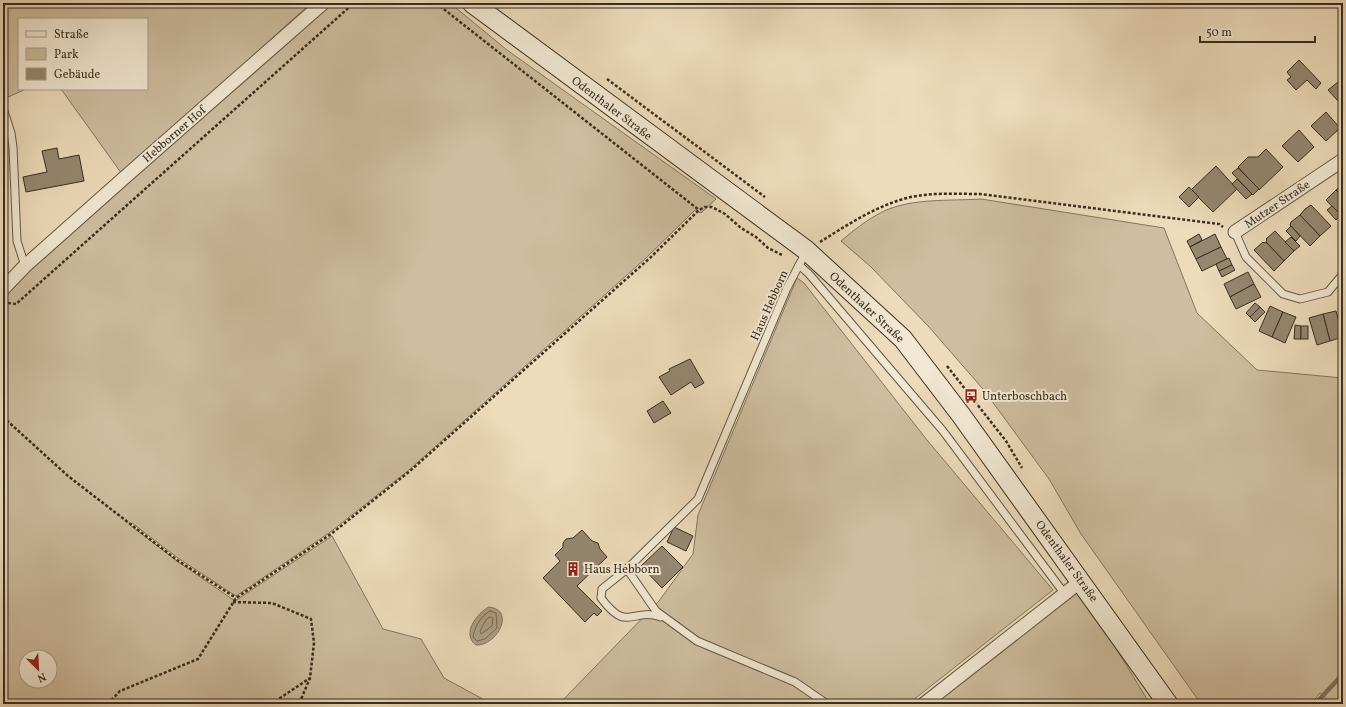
<svg xmlns="http://www.w3.org/2000/svg" width="1346" height="707" font-family="Vollkorn,serif">
<style>
.green{fill:#cebda0;stroke:#83755f;fill-rule:evenodd}
.water{fill:#afa086;stroke:#7f725c}
.lines{fill:none;stroke-linecap:round;stroke-linejoin:round}
.shore{stroke:#746652;stroke-width:1}
.stream{stroke:#7f725c;stroke-width:4.5}
.building{fill:#968770;stroke:#382d1e}
.lane-casing{stroke:#655845;stroke-width:9}
.street-casing{stroke:#655845;stroke-width:15}
.secondary-casing{stroke:#382d1e;stroke-width:21}
.path{stroke:#382d1e;stroke-width:2.5;stroke-dasharray:3 2;stroke-linecap:butt}
.lane{stroke:#f3e8d3;stroke-width:7}
.street{stroke:#f3e8d3;stroke-width:13}
.secondary{stroke:#f3e8d3;stroke-width:19}
.labels{text-anchor:middle;stroke-width:4;stroke-linejoin:round;paint-order:stroke}
.street-label{font-size:12px;fill:#382d1e;stroke:#f3e8d3}
.poi-label{font-size:12px;fill:#382d1e;stroke:#f3e8d3;text-anchor:start}
</style>
<rect width="100%" height="100%" fill="#eddbbb"/>
<filter id="stains"><feTurbulence type="fractalNoise" baseFrequency=".005" numOctaves="4"/><feColorMatrix values="0 0 0 0 .2 0 0 0 0 .09 0 0 0 0 .02 0 0 0 .5 -.17"/></filter>
<radialGradient id="worn" r=".72"><stop offset=".6" stop-color="#630" stop-opacity="0"/><stop offset="1" stop-color="#630" stop-opacity=".3"/></radialGradient>
<!-- green -->
<g class="green">
<polygon points="3,3 311,3 122,174 61,89 147,89 147,19 19,19 19,89 26,89 6,98 3,92"/>
<path d="M331,3H450L507,50L716,199L701,213L695,210L646,258L409,470L329,533L236,596L178,558L132,523L130,525L177,561L235,601L332,536L383,629L421,639L444,678L492,704H3V295ZM26,657H50V681H26Z"/>
<path d="M981,199L1164,228L1197,313L1257,370L1343,378V704H1332L1320,693L1311,704H1201L1081,534L1049,479L983,389L929,327L871,267L841,241C854,230 868,219 884,211C913,198 949,201 981,199Z"/>
<polygon points="797,278 804,283 927,440 1053,590 908,704 559,704 659,601 693,554 698,515"/>
<polygon points="1078,586 1150,704 927,704"/>
</g>
<!-- water -->
<path class="water" d="M489,607C516,610 497,646 476,645C461,634 477,613 489,607Z"/>
<g class="lines">
<!-- shore -->
<g class="shore">
<path d="M490,611L496,613L497,628L485,639L477,641L473,637C475,626 481,616 490,611Z"/>
<polygon points="490,617 493,618 492,626 481,634 480,631 486,620"/>
</g>
<!-- stream -->
<polyline class="stream" points="1315,704 1343,674"/>
</g>
<!-- building -->
<g class="building">
<polygon points="1299,60 1321,83 1316,89 1307,80 1296,90 1287,80 1291,77 1287,72"/>
<polygon points="1338,82 1343,87 1343,96 1338,101 1328,90"/>
<polygon points="1326,112 1340,128 1326,141 1311,126"/>
<polygon points="1299,130 1314,147 1298,162 1282,146"/>
<polygon points="57,148 59,159 79,155 84,181 26,192 23,177 47,172 42,151"/>
<polygon points="1266,149 1283,167 1259,190 1238,167 1248,157 1258,157"/>
<polygon points="1216,166 1237,189 1213,212 1191,190"/>
<polygon points="1238,168 1259,189 1253,195 1232,173"/>
<polygon points="1237,179 1252,194 1246,199 1232,184"/>
<polygon points="1343,184 1343,197 1336,190"/>
<polygon points="1189,187 1199,197 1189,207 1179,197"/>
<polygon points="1336,190 1343,197 1343,218 1326,200"/>
<polygon points="1311,205 1331,226 1320,236 1300,215 1305,209"/>
<polygon points="1332,206 1341,215 1336,220 1327,210"/>
<polygon points="1300,215 1320,236 1310,246 1290,225 1291,222"/>
<polygon points="1291,226 1300,236 1296,241 1286,231"/>
<polygon points="1275,231 1294,251 1284,261 1266,242 1267,240 1266,239"/>
<polygon points="1199,234 1202,240 1190,247 1187,241"/>
<polygon points="1215,234 1221,247 1196,259 1190,247"/>
<polygon points="1291,237 1300,246 1294,251 1285,242"/>
<polygon points="1263,242 1264,243 1266,242 1284,261 1274,271 1254,250"/>
<polygon points="1221,247 1227,259 1202,271 1196,259"/>
<polygon points="1229,258 1232,265 1219,271 1216,264"/>
<polygon points="1232,265 1235,270 1222,277 1219,271"/>
<polygon points="1248,272 1254,284 1230,297 1224,284"/>
<polygon points="1254,284 1261,297 1236,309 1230,297"/>
<polygon points="1255,303 1260,307 1250,317 1246,313"/>
<polygon points="1270,306 1283,312 1272,337 1259,331"/>
<polygon points="1260,307 1265,312 1255,322 1250,317"/>
<polygon points="1336,311 1343,337 1330,341 1323,314"/>
<polygon points="1283,312 1296,317 1285,343 1272,337"/>
<polygon points="1323,314 1330,341 1317,345 1309,318"/>
<polygon points="1295,325 1301,326 1301,339 1294,339"/>
<rect x="1301" y="326" width="7" height="13"/>
<polygon points="690,359 704,383 695,388 691,382 671,395 659,377 670,371 669,369"/>
<polygon points="663,401 671,413 654,423 647,411"/>
<polygon points="674,527 693,536 686,551 667,542"/>
<polygon points="582,530 592,541 598,543 600,549 607,557 577,586 602,611 597,616 594,613 585,622 543,578 560,561 555,555 563,547 563,543 566,539 573,538"/>
<polygon points="662,546 683,567 662,588 641,566"/>
</g>
<g class="lines">
<defs>
<g id="lane">
<polyline points="3,108 11,133 13,147 17,241 25,266"/>
<polyline points="1235,232 1246,257 1283,294 1300,299 1328,292 1343,274"/>
<polyline points="806,252 787,288 698,499 627,569 656,611 697,641 795,682 827,704"/>
<polyline points="799,265 809,274 943,431 1064,593"/>
<path d="M627,569L602,589L601,598C628,634 631,607 661,617"/>
</g>
<g id="street">
<polyline points="1235,232 1343,160"/>
<polyline points="3,289 25,266 124,178 323,3"/>
<polyline points="924,704 1081,581"/>
</g>
<polyline id="secondary" points="472,3 806,250 903,339 961,415 1168,704"/>
</defs>
<!-- lane casing -->
<use href="#lane" class="lane-casing"/>
<!-- street casing -->
<use href="#street" class="street-casing"/>
<!-- secondary casing -->
<use href="#secondary" class="secondary-casing"/>
<!-- path -->
<g class="path">
<polyline points="436,3 699,210"/>
<polyline points="607,79 765,197"/>
<path d="M820,242C847,225 876,206 907,198C930,192 957,194 980,194L1219,224L1223,227"/>
<polyline points="8,303 16,304 354,3"/>
<polyline points="947,366 1006,441 1022,468"/>
<polyline points="3,417 68,476 177,560 236,598"/>
<polyline points="233,602 272,603 311,619 314,643 310,678 299,704"/>
<polyline points="108,704 120,691 198,659 236,598 331,534 410,471 651,257 699,210 705,207 712,207 725,214 741,228 756,237 768,248 782,255"/>
<polyline points="271,704 310,678"/>
</g>
<!-- lane -->
<use href="#lane" class="lane"/>
<!-- street -->
<use href="#street" class="street"/>
<!-- secondary -->
<use href="#secondary" class="secondary"/>
</g>
<!-- icons -->
<defs>
<symbol id="bus-bare" viewBox="-9 -9 18 18"><path d="M-5-6H5V4H4V6H2V4H-2V6H-4V4H-5ZM-3.5-4V0h7V-4ZM-3.5 1.2v1.5H-2V1.2ZM2 1.2v1.5H3.5V1.2Z" fill="#8f2418" stroke="#f3e8d3" stroke-width="2.5" paint-order="stroke"/></symbol>
<symbol id="building-bare" viewBox="-9 -9 18 18"><path d="M-4-6H4V6H1V3H-1V6H-4ZM-2.5-4.3h1.7v1.8h-1.7ZM.8-4.3h1.7v1.8H.8ZM-2.5-1h1.7V.8h-1.7ZM.8-1h1.7V.8H.8Z" fill="#8f2418" stroke="#f3e8d3" stroke-width="2.5" paint-order="stroke"/></symbol>
</defs>
<g fill-rule="evenodd">
<use href="#bus-bare" x="961" y="386" width="20" height="20"/>
<use href="#building-bare" x="563" y="559" width="20" height="20"/>
</g>
<g class="labels">
<!-- street labels -->
<g class="street-label">
<text transform="translate(612 108) rotate(37)" y="4">Odenthaler Straße</text>
<text transform="translate(174 134) rotate(-41)" y="4">Hebborner Hof</text>
<text transform="translate(1277 204) rotate(-34)" y="4">Mutzer Straße</text>
<text transform="translate(769 305) rotate(-66)" y="4">Haus Hebborn</text>
<text transform="translate(867 307) rotate(43)" y="4">Odenthaler Straße</text>
<text transform="translate(1067 561) rotate(54)" y="4">Odenthaler Straße</text>
</g>
<!-- poi labels -->
<g class="poi-label">
<text x="982" y="400">Unterboschbach</text>
<text x="584" y="573">Haus Hebborn</text>
</g>
</g>
<!-- margin -->
<rect width="1346" height="707" fill="none" stroke="#eddbbb" stroke-width="16"/>
<rect x="4" y="4" width="1338" height="699" fill="none" stroke="#382d1e" stroke-width="2"/>
<rect x="8" y="8" width="1330" height="691" fill="none" stroke="#382d1e"/>
<!-- legend -->
<rect x="18" y="18" width="130" height="72" fill="#f3e8d3" stroke="#a89d8b"/>
<rect x="26" y="31" width="20" height="6" fill="#f3e8d3" stroke="#a89d8b"/>
<text x="54" y="38" font-size="12" fill="#382d1e">Straße</text>
<rect x="26" y="48" width="20" height="12" fill="#cebda0" stroke="#a89d8b"/>
<text x="54" y="58" font-size="12" fill="#382d1e">Park</text>
<rect x="26" y="68" width="20" height="12" fill="#968770" stroke="#a89d8b"/>
<text x="54" y="78" font-size="12" fill="#382d1e">Gebäude</text>
<!-- north arrow -->
<g transform="translate(38 669) rotate(156)"><circle r="19" fill="#f3e8d3" stroke="#a89d8b"/>
<path d="M0-3L7 15L0 10L-7 15Z" fill="#8f2418"/>
<text y="-6" font-size="11" font-weight="bold" text-anchor="middle" fill="#382d1e">N</text>
</g>
<!-- scale -->
<path d="M1200 36v6h115v-6" fill="none" stroke="#382d1e" stroke-width="2"/>
<text x="1206" y="36" font-size="12" fill="#382d1e" stroke="#f3e8d3" stroke-width="3" paint-order="stroke">50 m</text>
<rect width="100%" height="100%" filter="url(#stains)"/>
<rect width="100%" height="100%" fill="url(#worn)"/>
</svg>
